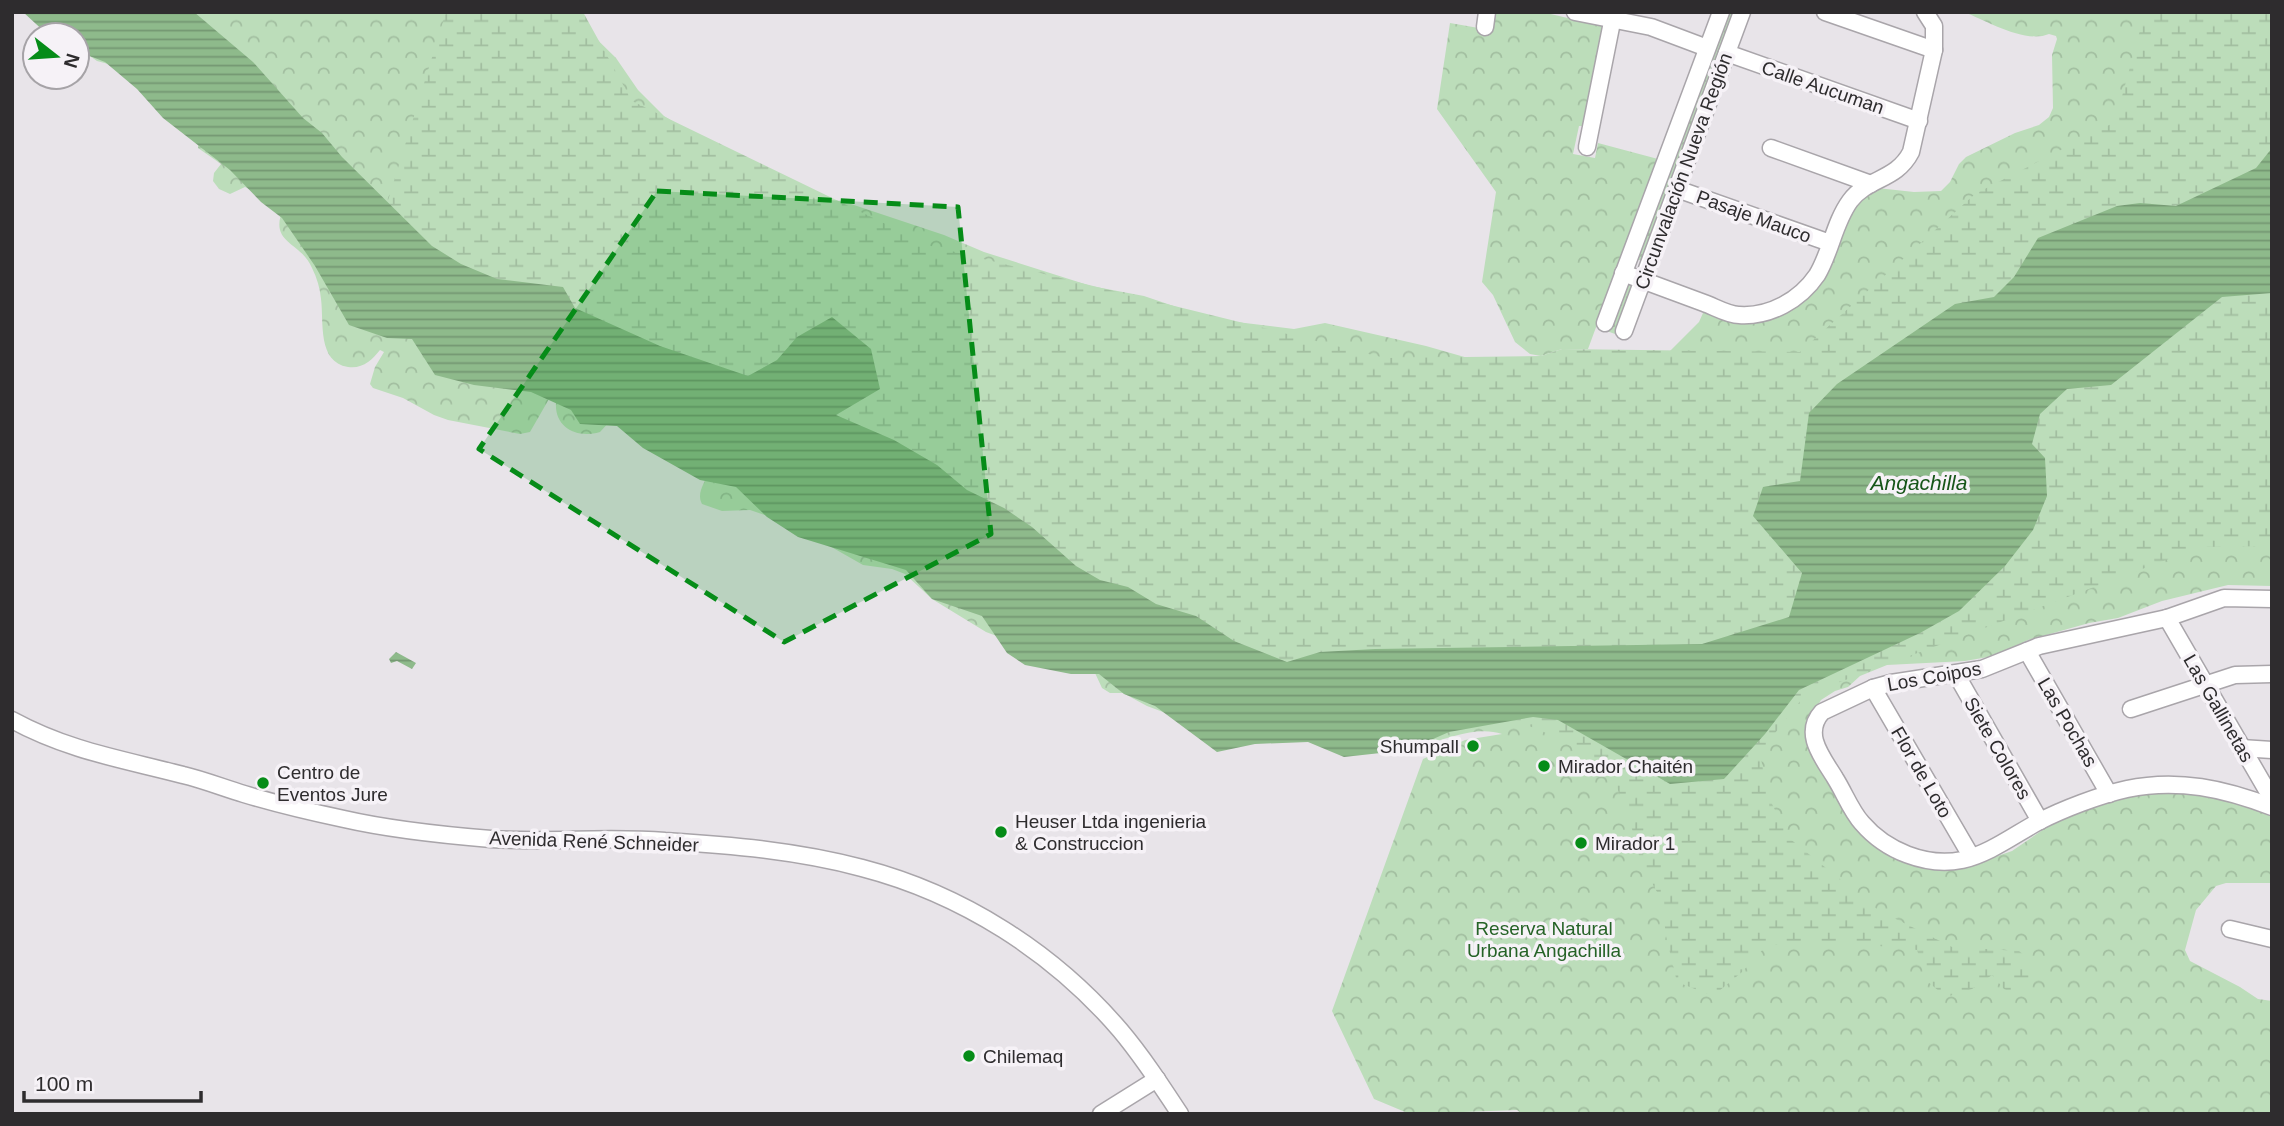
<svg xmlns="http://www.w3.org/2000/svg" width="2284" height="1126" font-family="Arial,sans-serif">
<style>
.grass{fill:url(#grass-dots)}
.forest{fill:url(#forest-crowns)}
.wetland{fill:url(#wetland-marsh)}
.water{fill:url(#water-rules)}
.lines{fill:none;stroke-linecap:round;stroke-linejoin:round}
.minor-casing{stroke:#a9a5aa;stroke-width:19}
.minor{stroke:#fff;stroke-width:16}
.marked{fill:#068c18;fill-opacity:0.2;stroke:#068c18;stroke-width:5;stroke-dasharray:14 9;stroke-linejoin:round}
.poi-dot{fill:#068c18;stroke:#f6f2f7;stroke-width:2.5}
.labels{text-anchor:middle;stroke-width:7;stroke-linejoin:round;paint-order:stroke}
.street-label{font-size:19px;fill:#2e2c2e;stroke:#f6f2f7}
.poi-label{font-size:19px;fill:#2e2c2e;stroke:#f6f2f7;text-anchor:start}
.park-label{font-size:19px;fill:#266327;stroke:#f6f2f7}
.water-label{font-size:21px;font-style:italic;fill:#175619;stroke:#f6f2f7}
</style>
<defs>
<pattern id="grass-dots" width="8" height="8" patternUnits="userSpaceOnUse" patternTransform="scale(1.75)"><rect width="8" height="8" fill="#bcddba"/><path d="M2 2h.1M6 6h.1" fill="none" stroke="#a2bea0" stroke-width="1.8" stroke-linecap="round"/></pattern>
<pattern id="forest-crowns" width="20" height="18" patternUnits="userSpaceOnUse" patternTransform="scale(1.75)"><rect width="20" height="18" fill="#bcddba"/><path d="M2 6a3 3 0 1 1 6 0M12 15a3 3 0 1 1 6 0" fill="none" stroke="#a2bea0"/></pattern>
<pattern id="wetland-marsh" width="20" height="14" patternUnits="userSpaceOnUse" patternTransform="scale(1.75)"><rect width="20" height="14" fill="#bcddba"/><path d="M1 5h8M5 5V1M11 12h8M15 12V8" fill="none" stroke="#a2bea0"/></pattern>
<pattern id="water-rules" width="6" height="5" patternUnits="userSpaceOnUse" patternTransform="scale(1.75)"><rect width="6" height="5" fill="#8eba8b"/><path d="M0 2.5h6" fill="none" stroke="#749772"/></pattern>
</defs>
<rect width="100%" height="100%" fill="#e8e4e9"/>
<!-- grass -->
<g class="grass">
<polygon points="1727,12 1737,12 1642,261 1634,258"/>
<polygon points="1631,283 1632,286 1615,334 1607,331 1624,284"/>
</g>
<!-- forest -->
<g class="forest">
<path d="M36,12H569L616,58L638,90L664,116L781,187L851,204L944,235L984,252L1091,286L1144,296L1212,319L1294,329L1325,323L1426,346L1503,368L1664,357L1699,322L1707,304L1751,313L1815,280L1842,217L1868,187L1914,192L1941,191L1950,182L1959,164L1966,157L2015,133L2039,125L2049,117L2053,108L2052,55L2057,39L2056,36L2049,34C2025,44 1987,21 1964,12H2272V586L2228,585L2162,601L2118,618L2089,623L2028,640L1994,656L1965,661L1887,665L1860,676L1848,687L1835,691L1821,700L1808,721L1862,822L1908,852L1986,860L2012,851L2047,827L2075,812L2126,796L2155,791L2202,790L2272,812V883H2226L2216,886L2196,910L2185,950L2190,961L2240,987L2258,999L2272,1001V1114H1522L1517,1110L1410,1114L1374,1099L1332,1011L1423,759L1465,740L1502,734C1479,726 1450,737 1428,744L1171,715L1147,706L1123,693H1110L1102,688L1095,673L986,632L932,599L905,574L892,569L863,565L791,524L750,510L722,511L702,504C696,493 705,482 710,471L612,419L600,432C577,439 554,428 556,402L549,399L530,432L520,434L448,420L434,415L403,398L373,388L370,384L375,367L384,352L380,350C372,360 363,369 348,367C317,362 324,322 321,299C320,288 317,278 312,268C301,241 267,244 284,207L245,187L230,194L219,189L213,181L214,173L221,164L198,148V144L112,65L97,61L87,54L77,35Z"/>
<polygon points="1494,12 1542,12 1602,26 1586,126 1579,126 1573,154 1595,158 1598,143 1658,159 1588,349 1562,349 1541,356 1530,354 1515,342 1493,295 1482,282 1496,192 1437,109 1450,23 1490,30"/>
</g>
<!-- wetland -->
<polygon class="wetland" points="446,12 583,12 632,101 931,246 1385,358 1541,356 1562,349 1800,352 1975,194 2115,122 2145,12 2272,12 2272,546 2201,547 1805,695 1760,752 1767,794 1789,838 1878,910 1952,947 2019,951 2029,959 2036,980 2017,995 2004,989 1992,975 1972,989 1946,997 1927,981 1917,950 1851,943 1767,945 1742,972 1713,996 1677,982 1666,936 1662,901 1641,863 1627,810 1606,764 1540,730 1506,718 1260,680 378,233"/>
<!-- water -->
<g class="water">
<polygon points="23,12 194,12 253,62 303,118 322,133 342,157 432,246 461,264 497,279 563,287 575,308 660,346 748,376 777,360 797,337 832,317 871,349 880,389 836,415 894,440 937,465 967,490 1004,508 1032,527 1076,566 1100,580 1128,587 1156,604 1196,616 1234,641 1287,662 1320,652 1375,649 1702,644 1789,617 1802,573 1753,516 1763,487 1800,481 1809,413 1837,384 1955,304 1994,297 2014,277 2038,238 2117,206 2140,203 2176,206 2256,168 2272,148 2272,293 2222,297 2111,385 2067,389 2040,414 2032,444 2045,458 2047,496 2033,530 2005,566 1959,611 1920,633 1799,690 1765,734 1724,779 1670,784 1558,720 1533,717 1449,732 1408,750 1344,757 1308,742 1255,744 1217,752 1155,706 1124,694 1099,674 1071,674 1025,665 1007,653 982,616 932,599 906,570 798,537 767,517 736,487 700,480 643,448 617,426 580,424 571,410 531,392 474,385 435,375 412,339 387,338 349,325 315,266 282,218 261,202 230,170 163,118 137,89 105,62 77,51 77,35 48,35"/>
<polygon points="396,652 416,663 412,669 397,661 391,663 389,659"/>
</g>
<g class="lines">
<defs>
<g id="minor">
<polyline points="1575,12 1651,27 1707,48"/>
<polyline points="1825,12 1934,50"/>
<polyline points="1485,27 1487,12"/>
<polyline points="1727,53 1919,121"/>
<polyline points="1587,147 1614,12"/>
<polyline points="1771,148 1871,184"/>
<polyline points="1677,189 1830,243"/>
<path d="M1623,273C1650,283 1677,293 1704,303C1715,307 1728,315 1739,315C1770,317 1800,300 1817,275C1831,252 1834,223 1850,201C1868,177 1896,181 1911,152L1934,50V26L1925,12"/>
<polyline points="1605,323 1721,12"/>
<polyline points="1624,331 1742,12"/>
<path d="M2272,599L2224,598L2167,618L2039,646L1982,669L1891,683L1873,688L1822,712C1802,734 1823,758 1835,778C1844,792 1851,811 1862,823C1886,851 1926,867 1962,860C1989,854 2014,835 2038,822C2063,809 2100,795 2127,789C2178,778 2225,789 2272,807"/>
<polyline points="2167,618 2272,799"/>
<polyline points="2027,651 2109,794"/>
<polyline points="1956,674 2040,821"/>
<polyline points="1873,688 1971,856"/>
<polyline points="2131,709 2235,675 2272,674"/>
<path d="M12,720C69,751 122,759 183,775C204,780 224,788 244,794C277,804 311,812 344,819C392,830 442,835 491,839C549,843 607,836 665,841C730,845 799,851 862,868C962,894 1053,952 1120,1030C1142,1056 1161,1085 1180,1114"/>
<polyline points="2241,748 2272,750"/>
<polyline points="2230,929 2272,939"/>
<polyline points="1101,1114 1157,1079"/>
</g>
</defs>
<!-- minor casing -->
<use href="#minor" class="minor-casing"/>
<!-- minor -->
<use href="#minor" class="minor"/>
</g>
<!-- marked area -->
<path class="marked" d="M657,191L958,207L991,534L784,642L479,449Z"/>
<!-- markers -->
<g class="poi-dot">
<circle cx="1473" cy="746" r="7"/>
<circle cx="1544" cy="766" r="7"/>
<circle cx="263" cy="783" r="7"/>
<circle cx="1001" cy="832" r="7"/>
<circle cx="1581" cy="843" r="7"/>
<circle cx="969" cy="1056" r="7"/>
</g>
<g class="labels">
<!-- street labels -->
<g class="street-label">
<text transform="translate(1823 87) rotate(19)" y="7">Calle Aucuman</text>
<text transform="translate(1683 171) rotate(-70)" y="7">Circunvalación Nueva Región</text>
<text transform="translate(1754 216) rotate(20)" y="7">Pasaje Mauco</text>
<text transform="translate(1934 676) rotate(-10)" y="7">Los Coipos</text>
<text transform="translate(2219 708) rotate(60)" y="7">Las Gallinetas</text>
<text transform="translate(2068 722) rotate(60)" y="7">Las Pochas</text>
<text transform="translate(1998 748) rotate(60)" y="7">Siete Colores</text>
<text transform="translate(1922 772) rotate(60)" y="7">Flor de Loto</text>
<text transform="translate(594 841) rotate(2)" y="7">Avenida René Schneider</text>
</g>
<!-- poi labels -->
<g class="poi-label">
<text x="1459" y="753" text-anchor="end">Shumpall</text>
<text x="1558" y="773">Mirador Chaitén</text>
<text x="277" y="779">Centro de<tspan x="277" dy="22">Eventos Jure</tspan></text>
<text x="1015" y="828">Heuser Ltda ingenieria<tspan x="1015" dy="22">&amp; Construccion</tspan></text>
<text x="1595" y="850">Mirador 1</text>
<text x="983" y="1063">Chilemaq</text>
</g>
<!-- park labels -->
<g class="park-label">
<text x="1544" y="935">Reserva Natural<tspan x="1544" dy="22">Urbana Angachilla</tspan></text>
</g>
<!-- water labels -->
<g class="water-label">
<text x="1919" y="490">Angachilla</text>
</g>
</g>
<!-- border -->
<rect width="2284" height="1126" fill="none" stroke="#2e2c2e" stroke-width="28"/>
<!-- north arrow -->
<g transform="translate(56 56) rotate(107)"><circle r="33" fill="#f6f2f7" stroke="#a6a3a7" stroke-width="2"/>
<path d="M0-5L12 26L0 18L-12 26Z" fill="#068c18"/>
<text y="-10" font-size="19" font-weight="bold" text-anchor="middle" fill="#2e2c2e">N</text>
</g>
<!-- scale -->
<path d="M24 1091v10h177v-10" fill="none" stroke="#2e2c2e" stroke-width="3.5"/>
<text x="35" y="1091" font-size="21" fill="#2e2c2e" stroke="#f6f2f7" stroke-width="5" paint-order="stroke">100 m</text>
</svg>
